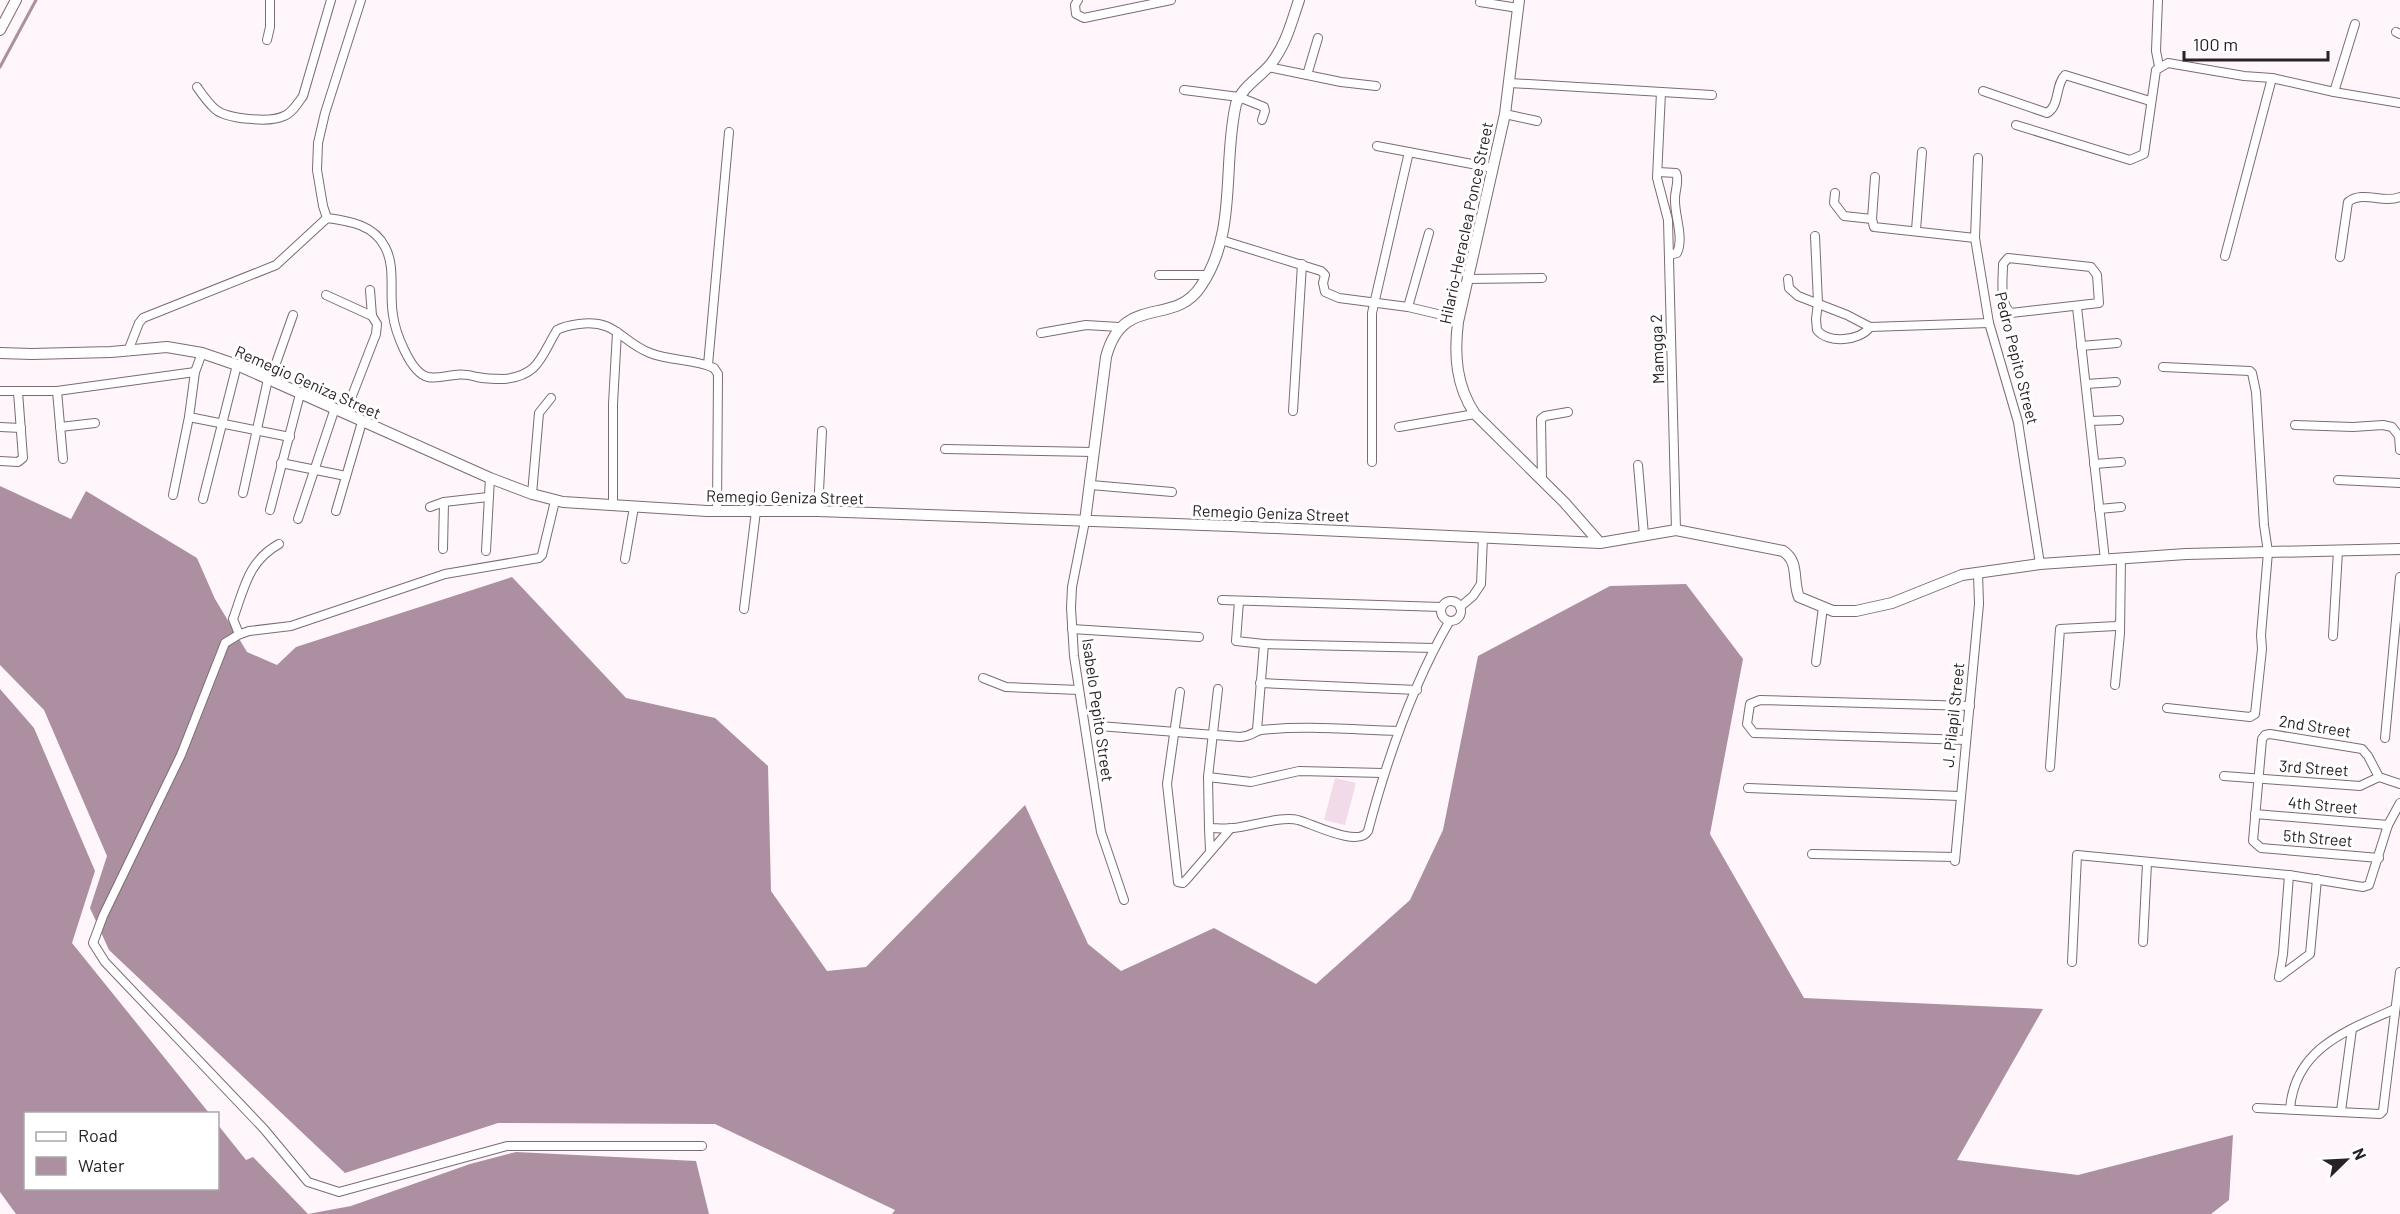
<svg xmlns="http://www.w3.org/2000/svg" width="2400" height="1214" font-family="Barlow,sans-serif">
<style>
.pitch{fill:#f2dbe9}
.water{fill:#ac8fa0}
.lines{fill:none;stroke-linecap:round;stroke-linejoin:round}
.stream{stroke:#ac8fa0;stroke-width:3}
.minor-casing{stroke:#7c6b75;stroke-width:10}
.tertiary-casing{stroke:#7c6b75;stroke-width:12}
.minor{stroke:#fff;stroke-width:8}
.tertiary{stroke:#fff;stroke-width:10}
.labels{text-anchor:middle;stroke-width:6;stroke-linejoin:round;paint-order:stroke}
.street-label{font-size:16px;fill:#282125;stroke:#fff}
</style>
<rect width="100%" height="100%" fill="#fef6fa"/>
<!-- pitch -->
<polygon class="pitch" points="1335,778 1356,783 1345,825 1324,820"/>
<!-- water -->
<g class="water">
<polygon points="0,486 71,519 86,491 197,558 215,599 247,652 277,665 296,647 512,577 626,698 715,718 768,766 771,891 827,971 866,967 1025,805 1088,944 1121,971 1214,928 1316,984 1410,900 1443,830 1478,656 1610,586 1686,584 1743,659 1710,834 1804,998 2043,1009 1957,1160 2078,1175 2233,1135 2229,1200 2211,1214 892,1214 895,1210 715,1124 498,1123 345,1173 109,950 90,908 107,856 44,710 0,665"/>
<polygon points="0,689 34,728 95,871 72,943 209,1113 26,1114 26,1188 218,1188 218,1125 246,1160 253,1157 308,1214 351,1206 470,1164 516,1152 696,1161 709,1214 16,1214 0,1192"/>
</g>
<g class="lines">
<!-- stream -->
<polyline class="stream" points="0,67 36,0"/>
<defs>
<g id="minor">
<polyline points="1078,0 1075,5 1076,14 1084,18 1171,0"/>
<polyline points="2158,0 2156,51 2159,66"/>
<polyline points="1480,2 1518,8"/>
<polyline points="2396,32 2400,34"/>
<polyline points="267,40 270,27 270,0"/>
<polyline points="1268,67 1341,82 1376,86"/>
<polyline points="1307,75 1318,38"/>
<polyline points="1510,83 1712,95"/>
<path d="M197,87C202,94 208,103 215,109C226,119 270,123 284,116C292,113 298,103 303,96L331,0"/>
<polyline points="1184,90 1239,97 1264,107 1265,111 1262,120"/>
<path d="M1983,91L2047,113C2060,106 2055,85 2065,75L2150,101"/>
<polyline points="1661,92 1657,178 1668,220 1676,530"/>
<polyline points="2334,92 2355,24"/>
<polyline points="1505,114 1537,121"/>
<polyline points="2016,125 2130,160 2144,154 2156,70 2168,63 2244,76 2272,78 2334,92 2400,103"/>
<polyline points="1377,146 1493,168"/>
<polyline points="1978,158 1975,238 1989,323 2018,422 2040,564"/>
<path d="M1658,172L1676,173C1680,181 1674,192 1675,201C1675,217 1684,238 1677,253L1669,255"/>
<polyline points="1875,177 1872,219 1874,227 1975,238"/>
<polyline points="1835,193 1834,203 1844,216 1872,219"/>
<polyline points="327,218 323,206 317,170 318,143 325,113 361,0"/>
<polyline points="1916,230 1922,152"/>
<path d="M1815,236L1818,303L1816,319L1817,330C1828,344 1860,341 1870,327"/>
<polyline points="1221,240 1321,271 1325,275 1323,283 1325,292 1339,298 1408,307 1459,319"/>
<polyline points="2225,256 2272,78"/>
<path d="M2340,257L2348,202C2363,190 2383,204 2400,197"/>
<path d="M2008,258L2091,267L2097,275L2099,303L2011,313C1999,304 2003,279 2003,264Z"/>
<polyline points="1159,275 1208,275"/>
<polyline points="1467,279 1542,278"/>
<polyline points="1788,279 1789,288 1798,296 1847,315 1870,327 1989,323"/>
<polyline points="326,295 372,316"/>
<polyline points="1408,307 1429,233"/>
<polyline points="2077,307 2105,560"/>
<polyline points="1041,333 1086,325 1119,327"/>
<polyline points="2081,346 2117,343"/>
<path d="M128,351L139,323L143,318L276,265L327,218C350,221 374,225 385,247C396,267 389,294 393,315C395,331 410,373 428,377C444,380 455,370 477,377C486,379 495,379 504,379C539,376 541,356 557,330C564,326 571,325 579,324C616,319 620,341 650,353C670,361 694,359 714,368L718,374L717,511"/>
<polyline points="708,365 729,132"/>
<polyline points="2163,367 2250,371 2252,373 2256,392 2264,525 2268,552 2261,635 2262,649 2255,714 2250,717 2167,708"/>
<polyline points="270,380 293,315"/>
<polyline points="2086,384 2116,382"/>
<polyline points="0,391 57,391 195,372"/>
<polyline points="57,391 63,459"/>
<polyline points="1293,411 1302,264"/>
<polyline points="345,414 376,334 377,324 372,316 370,290"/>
<polyline points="189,417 290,437"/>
<polyline points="2090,421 2119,420"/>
<polyline points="2295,425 2353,427 2383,425 2392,427 2399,436 2400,450"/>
<polyline points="0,427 21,428"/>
<polyline points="60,427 95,423"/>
<polyline points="1399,427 1475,414"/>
<polyline points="945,449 1093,452"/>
<polyline points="0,461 18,462 23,458 18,392"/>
<polyline points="1372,462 1372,313 1409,152"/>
<polyline points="281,463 346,476"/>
<polyline points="2094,464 2121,462"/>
<polyline points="1638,465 1644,535"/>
<polyline points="1542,480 1541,419 1545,416 1568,412"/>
<polyline points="2338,480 2400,483"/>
<polyline points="1091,485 1172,492"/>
<polyline points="243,493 268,379"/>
<polyline points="532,494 539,413 551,398"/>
<polyline points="173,495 189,417 195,372 202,353"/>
<polyline points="203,499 237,365"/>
<polyline points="555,501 542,555 539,558 445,574 291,626 249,631 238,635 225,643 181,755 103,916 93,943 105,962 264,1129 308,1182 339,1192 507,1146 702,1146"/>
<polyline points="613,506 613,404 617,332"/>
<polyline points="430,507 444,502 488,497"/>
<polyline points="2099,509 2121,507"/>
<polyline points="270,510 300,394"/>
<polyline points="336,511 362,422"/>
<polyline points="818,511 822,431"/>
<polyline points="298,519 335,408"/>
<polyline points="1085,521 1072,587 1071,608 1074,656 1101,832 1124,900"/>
<polyline points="443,549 444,502"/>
<polyline points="486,551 490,478"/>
<polyline points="625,559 634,507"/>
<polyline points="1222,600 1441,607"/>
<circle cx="1451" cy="611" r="10"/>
<polyline points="1239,601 1236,641 1264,644 1434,648"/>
<polyline points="1460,607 1473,596 1481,584 1483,537"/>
<polyline points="744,609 756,511"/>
<polyline points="1072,629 1199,637"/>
<path d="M239,634L233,619C244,589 248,561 279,544"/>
<polyline points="2333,636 2338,551"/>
<polyline points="1816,662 1823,607"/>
<polyline points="983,678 1006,687 1079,690"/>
<polyline points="1260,683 1417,690"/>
<polyline points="2115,685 2120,633 2121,558"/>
<path d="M1218,689L1208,777L1209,828C1217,828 1225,829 1233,828C1252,826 1281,816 1298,820C1313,824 1359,848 1368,831C1387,759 1412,686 1449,622"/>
<polyline points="1180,692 1167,784 1178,882 1183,883 1187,879 1231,828"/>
<path d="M1099,726L1240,737C1253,736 1254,731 1261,730C1307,725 1354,730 1399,731"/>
<polyline points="1257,730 1264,644"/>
<polyline points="2385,738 2400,577"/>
<polyline points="1966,740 1754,733 1747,724 1750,704 1760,700 1970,706"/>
<polyline points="2050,767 2060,629 2116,626 2119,624"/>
<polyline points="2224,776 2360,786 2379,777 2400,784"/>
<polyline points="1208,777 1251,782 1299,771 1383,773"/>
<polyline points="1748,788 1959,796"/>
<polyline points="2255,814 2388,825"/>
<polyline points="1209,828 1210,851"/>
<polyline points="1812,854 1955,857"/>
<polyline points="2379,858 2261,848 2253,841 2262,739 2265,735 2270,734 2362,749 2368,756 2379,777"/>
<polyline points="1955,861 1979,604 1978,573"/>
<polyline points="2143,942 2147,863"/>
<polyline points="2072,962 2077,855 2289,875 2363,887 2369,885 2388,825 2400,803"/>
<polyline points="2279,977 2310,954 2317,879"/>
<polyline points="2279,977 2283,954 2289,875"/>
<polyline points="2257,1108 2380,1114 2383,1111 2400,972"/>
<path d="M2290,1109C2295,1048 2346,1031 2395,1009"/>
<polyline points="2341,1111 2352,1029"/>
</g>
<g id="tertiary">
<path d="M1519,0L1505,114L1458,322C1454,355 1456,386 1475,414L1564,502L1600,543"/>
<polyline points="0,30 16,0"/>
<path d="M0,353L32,354L111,352L167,347L202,353L237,365L490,478L532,494L563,502L707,511H818L1231,526L1600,543L1676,530L1783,551C1800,562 1792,581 1799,597L1833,611H1856L1892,603L1962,575L2040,564L2186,554L2400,549"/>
<path d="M1085,521L1106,357C1123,292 1174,328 1201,286C1238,232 1222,164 1236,104C1242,87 1259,78 1270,65C1286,45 1291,24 1299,0"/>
</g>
</defs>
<!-- minor casing -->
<use href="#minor" class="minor-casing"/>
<!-- tertiary casing -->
<use href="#tertiary" class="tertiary-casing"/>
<!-- minor -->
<use href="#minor" class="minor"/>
<!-- tertiary -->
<use href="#tertiary" class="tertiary"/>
</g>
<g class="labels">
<!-- street labels -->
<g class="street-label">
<text transform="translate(1466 223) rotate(-78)" y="6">Hilario-Heraclea Ponce Street</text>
<text transform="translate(1657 349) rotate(-92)" y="6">Mamgga 2</text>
<text transform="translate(2017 358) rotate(76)" y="6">Pedro Pepito Street</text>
<text transform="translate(308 382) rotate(24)" y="6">Remegio Geniza Street</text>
<text transform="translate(785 497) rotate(1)" y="6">Remegio Geniza Street</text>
<text transform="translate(1271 513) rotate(2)" y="6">Remegio Geniza Street</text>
<text transform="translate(1098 710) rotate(82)" y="6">Isabelo Pepito Street</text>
<text transform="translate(1953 715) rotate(-84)" y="6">J. Pilapil Street</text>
<text transform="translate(2315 726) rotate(9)" y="6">2nd Street</text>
<text transform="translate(2314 768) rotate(4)" y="6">3rd Street</text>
<text transform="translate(2323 805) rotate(5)" y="6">4th Street</text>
<text transform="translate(2318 838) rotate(5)" y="6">5th Street</text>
</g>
</g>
<!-- legend -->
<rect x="24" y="1112" width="195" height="78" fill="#ffffff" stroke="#a9a6a8" stroke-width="1.5"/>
<rect x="36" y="1132" width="30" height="9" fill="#ffffff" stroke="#a9a6a8" stroke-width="1.5"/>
<text x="78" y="1142" font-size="18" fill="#282125">Road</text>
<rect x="36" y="1157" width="30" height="18" fill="#ac8fa0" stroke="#a9a6a8" stroke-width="1.5"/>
<text x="78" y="1172" font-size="18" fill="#282125">Water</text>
<!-- north arrow -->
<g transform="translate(2346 1160) rotate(66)" stroke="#ffffff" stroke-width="4.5" paint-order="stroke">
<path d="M0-4.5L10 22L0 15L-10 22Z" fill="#282125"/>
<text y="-9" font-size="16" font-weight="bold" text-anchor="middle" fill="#282125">N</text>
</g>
<!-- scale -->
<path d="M2184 51v9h144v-9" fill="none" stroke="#282125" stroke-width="3"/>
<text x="2193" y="51" font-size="18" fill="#282125" stroke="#ffffff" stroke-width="4.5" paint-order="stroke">100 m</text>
</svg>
